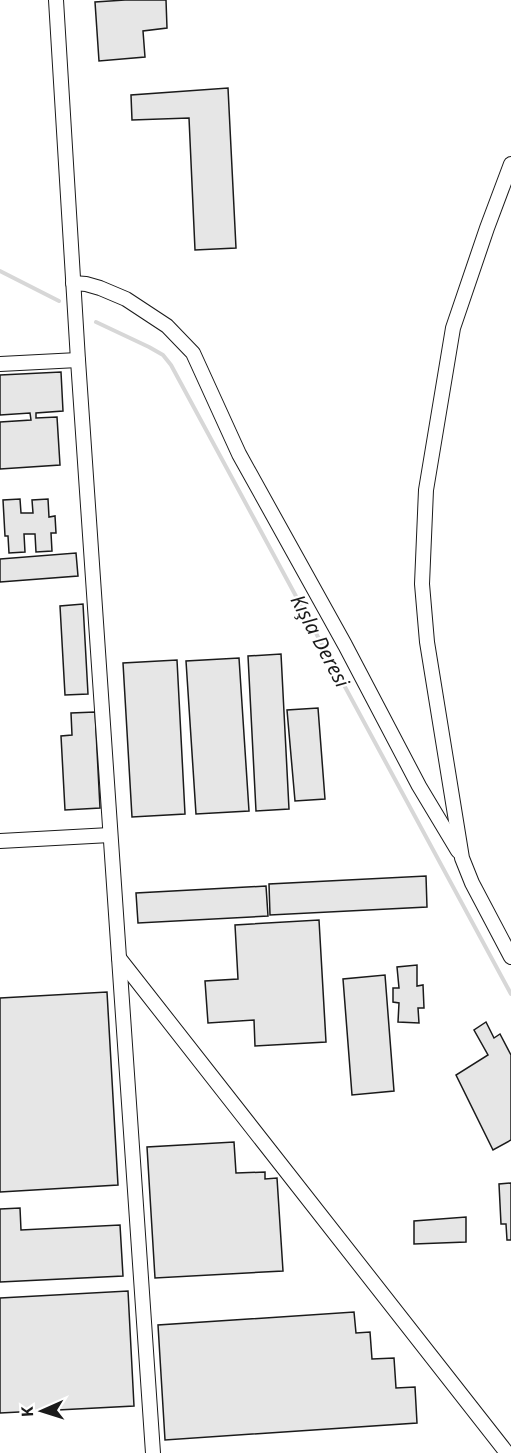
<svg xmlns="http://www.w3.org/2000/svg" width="511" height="1453" font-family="'Noto Sans',sans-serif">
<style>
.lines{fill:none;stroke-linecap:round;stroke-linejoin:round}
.stream{stroke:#d7d7d7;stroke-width:4}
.building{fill:#e6e6e6;stroke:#1a1a1a;stroke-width:1.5}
.minor-casing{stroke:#1a1a1a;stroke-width:16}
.minor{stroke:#fff;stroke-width:14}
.labels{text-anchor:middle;stroke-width:4.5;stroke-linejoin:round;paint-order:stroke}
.water-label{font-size:20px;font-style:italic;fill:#1a1a1a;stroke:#fff}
</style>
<rect width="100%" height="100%" fill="#fff"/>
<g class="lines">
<!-- stream -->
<g class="stream">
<polyline points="0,271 59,301"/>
<polyline points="96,322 149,347 163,355 171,365 511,994"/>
</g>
</g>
<!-- building -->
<g class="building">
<polygon points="125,0 166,0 167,28 143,31 145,57 99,61 95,2"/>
<polygon points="228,88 236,248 195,250 189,118 132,120 131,95"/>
<polygon points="61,372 63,411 36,413 36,418 57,417 60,465 0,469 0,422 31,420 30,413 0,415 0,375"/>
<polygon points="20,499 21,513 33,513 32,500 48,499 49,517 55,516 56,533 51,533 52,551 36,552 35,534 24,534 25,552 9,553 8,536 5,536 3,500"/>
<polygon points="76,553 78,576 0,582 0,559"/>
<polygon points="83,604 88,694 65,695 60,606"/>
<polygon points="281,654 289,809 256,811 248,656"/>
<polygon points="239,658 249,811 196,814 186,661"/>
<polygon points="177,660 185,814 132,817 123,663"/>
<polygon points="318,708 325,799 295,801 287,710"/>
<polygon points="95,712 100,808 65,810 61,736 72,735 71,713"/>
<polygon points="426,876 427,907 270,915 269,884"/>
<polygon points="266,886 268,916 138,923 136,893"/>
<polygon points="319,920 326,1042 255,1046 254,1020 208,1023 205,981 238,979 235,925"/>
<polygon points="417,965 417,986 423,985 424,1008 418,1008 419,1023 398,1022 399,1003 393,1002 393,988 399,988 397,967"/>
<polygon points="385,975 394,1091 352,1095 343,979"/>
<polygon points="107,992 118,1185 0,1192 0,998"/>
<polygon points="486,1022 494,1038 500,1034 511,1055 511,1140 493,1150 456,1075 488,1055 474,1030"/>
<polygon points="234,1142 236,1173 265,1172 265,1179 277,1178 283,1271 155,1278 147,1147"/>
<polygon points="511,1183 511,1240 507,1240 506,1224 501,1224 499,1184"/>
<polygon points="20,1208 21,1230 120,1225 123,1276 0,1282 0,1209"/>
<polygon points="466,1217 466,1242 414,1244 414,1221"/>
<polygon points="128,1291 134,1406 0,1413 0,1298"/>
<polygon points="354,1312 356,1333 370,1332 372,1359 394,1358 396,1388 415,1387 417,1423 165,1440 158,1325"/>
</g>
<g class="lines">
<defs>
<g id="minor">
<polyline points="56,0 78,360 153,1453"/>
<polyline points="511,164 487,228 453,328 426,490 422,584 427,642 462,858 472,883 511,957"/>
<polyline points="73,283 86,284 100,288 126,299 167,326 193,353 239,454 345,645 419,786 458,851"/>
<polyline points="0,364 78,360"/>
<polyline points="0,841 110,835"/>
<polyline points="119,958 507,1453"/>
</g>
</defs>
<!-- minor casing -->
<use href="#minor" class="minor-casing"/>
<!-- minor -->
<use href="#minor" class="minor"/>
</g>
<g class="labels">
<!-- water labels -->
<g class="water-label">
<text transform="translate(320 641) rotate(62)" y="7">Kışla Deresi</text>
</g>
</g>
<!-- north arrow -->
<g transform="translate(42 1411) rotate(267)" stroke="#ffffff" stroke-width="4.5" paint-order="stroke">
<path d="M0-4.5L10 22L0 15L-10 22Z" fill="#1a1a1a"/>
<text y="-9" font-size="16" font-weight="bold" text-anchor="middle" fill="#1a1a1a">K</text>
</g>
</svg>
